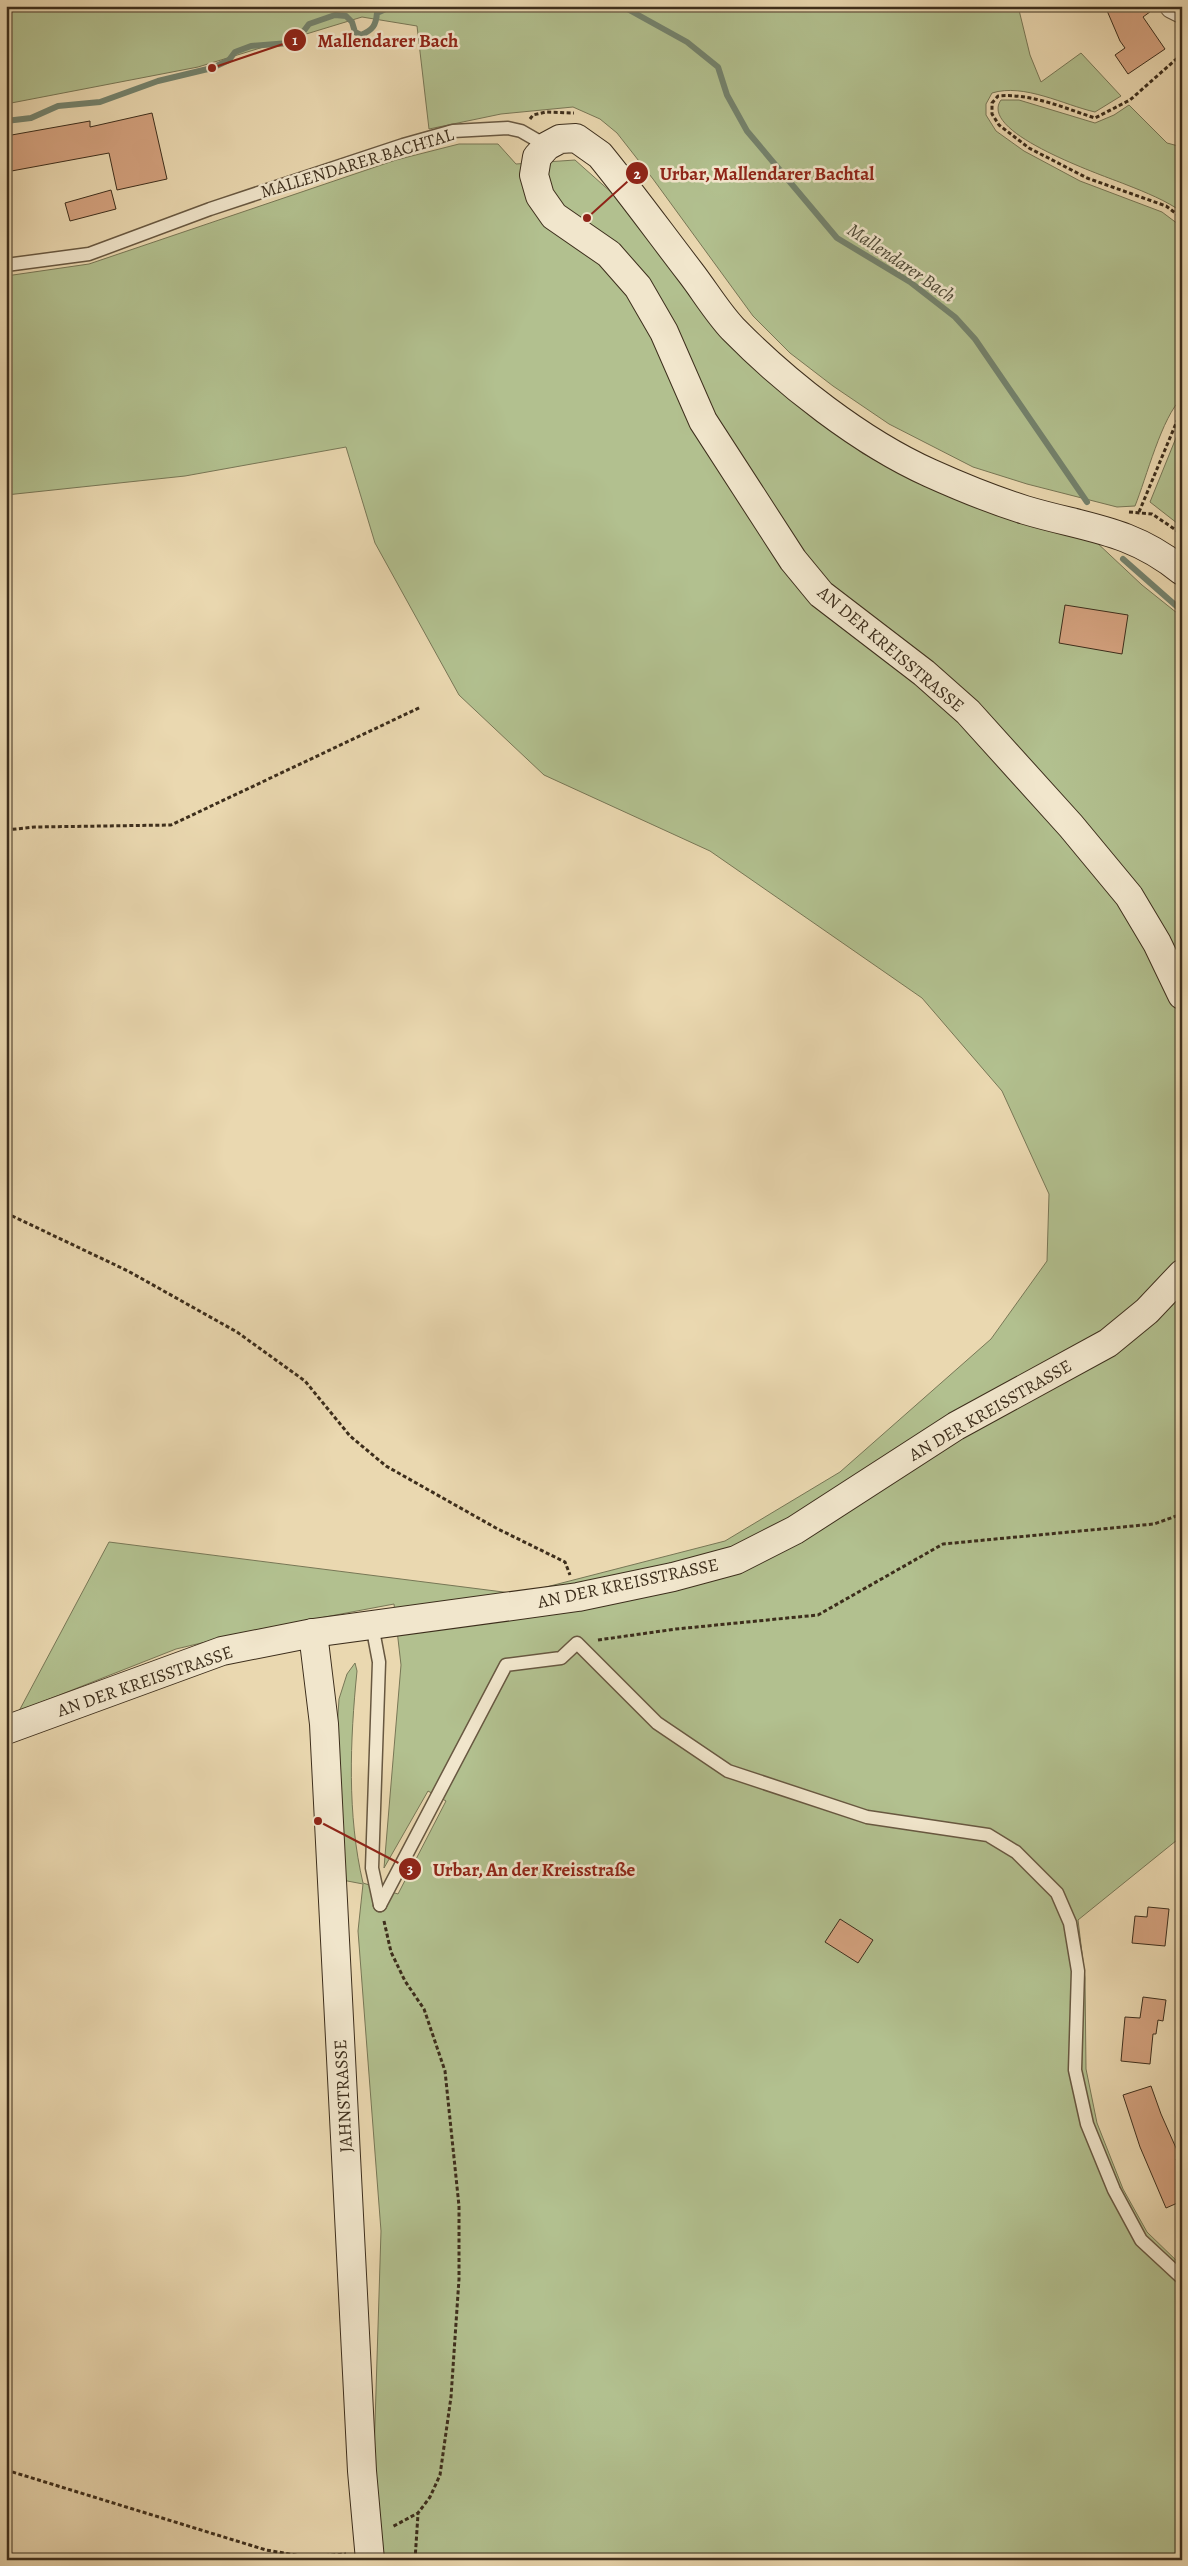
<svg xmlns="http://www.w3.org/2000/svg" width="1188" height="2566" font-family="Alegreya,serif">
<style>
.green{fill:#b2c08f;stroke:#787756}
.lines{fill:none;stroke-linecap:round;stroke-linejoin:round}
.stream{stroke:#74836e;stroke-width:6}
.building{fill:#d4a27f;stroke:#3d2e1c}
.lane-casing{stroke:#685841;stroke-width:15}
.street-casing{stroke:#685841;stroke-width:26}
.secondary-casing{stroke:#3d2e1c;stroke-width:30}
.path{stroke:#3d2e1c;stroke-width:3;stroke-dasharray:4 2.5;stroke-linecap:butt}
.lane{stroke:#f1e6cc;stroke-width:12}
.street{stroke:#f1e6cc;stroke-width:24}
.secondary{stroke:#f1e6cc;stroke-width:28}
.labels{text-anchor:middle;stroke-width:5;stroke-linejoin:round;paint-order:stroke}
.street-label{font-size:18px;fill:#3d2e1c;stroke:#f1e6cc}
.water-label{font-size:19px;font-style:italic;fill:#4f4a37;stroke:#f1e6cc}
.leader{fill:none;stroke:#8f2418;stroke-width:2}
.callout-dot{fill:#8f2418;stroke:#f1e6cc;stroke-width:2}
.mark-label{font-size:15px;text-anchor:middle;font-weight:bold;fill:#fff}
.callout-label{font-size:19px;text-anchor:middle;font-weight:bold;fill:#8f2418;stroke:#f1e6cc;stroke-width:5;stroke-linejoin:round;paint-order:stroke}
</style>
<rect width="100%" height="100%" fill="#ead8b0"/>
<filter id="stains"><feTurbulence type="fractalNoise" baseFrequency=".004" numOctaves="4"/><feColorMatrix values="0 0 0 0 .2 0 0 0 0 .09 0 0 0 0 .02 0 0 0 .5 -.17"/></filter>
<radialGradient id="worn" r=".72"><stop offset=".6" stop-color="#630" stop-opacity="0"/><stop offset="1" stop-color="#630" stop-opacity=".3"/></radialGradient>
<!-- green -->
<g class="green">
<path d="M6,6H1018L1030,55L1041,82L1081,53L1121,96L1095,112C1064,105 1024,83 992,93L986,104V115L996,131L1024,151L1080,181L1162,212L1182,227V398C1162,416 1146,479 1135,506L1117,507L1027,484L973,467L889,424L833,386L790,353L753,316L653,179L617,133L600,119L573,107L501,114L429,129L417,26L362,17L198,67L6,104Z"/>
<path d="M1001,100H1019L1095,123L1114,115L1129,105L1167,143L1182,147V212C1167,201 1145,192 1127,185C1105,176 977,133 1001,100Z"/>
<path d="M459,144H498L516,164L575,160L630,209L784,389L862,453L909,478L1094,540L1142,585L1182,617V1836L1078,1920L1085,1978L1086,2069L1097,2123L1123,2189L1147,2232L1182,2266V2560H382L373,2487L381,2231L358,1931L363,1884L337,1879L334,1776L339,1699L347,1674L355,1663L357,1671C350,1740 347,1815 363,1883L398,1894L446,1801L428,1791L384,1868L401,1665L394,1604L256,1630L176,1649L19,1711L109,1542L519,1594L725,1541L840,1472L991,1339L1047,1261L1049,1194L1002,1091L922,998L710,851L544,775L459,695L375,543L346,447L185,476L6,495V276L89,264L396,160Z"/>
<polygon points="1182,423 1182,527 1150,502"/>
</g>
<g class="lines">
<!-- stream -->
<g class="stream">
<polyline points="622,6 687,42 718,67 727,95 747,131 837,238 910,282 955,317 975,339 1087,502"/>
<path d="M6,121L31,118L58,106L100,102L158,81L212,68L229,60L235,52L251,46L289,43L297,40L309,24L335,15L346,16L352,22L355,32L361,35C373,30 376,25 377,13L392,6"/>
<polyline points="1123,559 1182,611"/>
</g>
</g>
<!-- building -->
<g class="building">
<polygon points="1105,6 1158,6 1143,17 1165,49 1128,74 1115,55 1125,48 1120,41"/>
<polygon points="152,113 167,179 117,190 109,153 6,172 6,136 90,121 90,127"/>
<polygon points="111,190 116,209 70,221 65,203"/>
<polygon points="1065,605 1128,615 1122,654 1059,643"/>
<polygon points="1148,1907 1169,1909 1165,1946 1132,1943 1135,1916 1147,1917"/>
<polygon points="840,1919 873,1940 858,1963 825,1942"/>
<polygon points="1143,1997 1166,2000 1163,2021 1158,2020 1156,2034 1153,2034 1150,2064 1121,2061 1125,2017 1140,2018"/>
<polygon points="1151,2086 1161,2114 1180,2157 1176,2159 1182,2172 1182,2201 1166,2208 1140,2147 1123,2095"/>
</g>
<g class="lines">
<defs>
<g id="lane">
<polyline points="6,265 89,254 210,209 403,145 453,131 508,128 521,131 547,146"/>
<polyline points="372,1625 379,1662 372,1868 380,1905"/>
<polyline points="380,1905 506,1665 561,1658 577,1643 657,1723 728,1771 867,1817 988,1835 1016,1852 1057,1893 1070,1923 1078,1971 1075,2070 1087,2124 1114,2190 1141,2240 1182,2278"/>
</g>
<polyline id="street" points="1172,6 1182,11"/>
<g id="secondary">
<path d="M1182,571C1131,529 1085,528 1025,510C993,500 961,487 930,473C861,442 786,383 733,329C717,312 704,290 690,272C660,233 631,193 600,155L576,138L560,139L547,146L537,157L534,175L540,196L554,216L609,254L638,287L664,332L703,421L793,560L821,594L924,673L968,712L1071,826L1129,896L1157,943L1182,995"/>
<polyline points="313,1633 324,1724 362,2471 370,2560"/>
<polyline points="6,1730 222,1651 313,1633 578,1597 673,1577 736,1560 795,1530 956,1426 1108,1343 1147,1311 1182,1274"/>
</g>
</defs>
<!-- lane casing -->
<use href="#lane" class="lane-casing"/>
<!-- street casing -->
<use href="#street" class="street-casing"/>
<!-- secondary casing -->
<use href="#secondary" class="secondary-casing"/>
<!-- path -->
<g class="path">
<path d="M1182,54L1130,100L1095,118C1064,108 1031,93 998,96L992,103V114L999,125L1029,148L1087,178L1166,206L1182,218"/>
<polyline points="530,119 533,115 546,112 574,113"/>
<polyline points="1129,512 1152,514 1182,534"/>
<polyline points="1139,512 1182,409"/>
<polyline points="6,830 35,827 171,825 421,707"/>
<polyline points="6,1213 128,1271 237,1332 305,1381 350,1436 386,1466 496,1528 565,1562 570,1575"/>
<polyline points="598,1640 676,1629 818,1615 943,1544 1154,1524 1182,1514"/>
<polyline points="384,1921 391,1952 405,1981 424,2009 445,2071 459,2206 459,2279 451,2397 440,2475 430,2497 418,2513 392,2527"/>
<polyline points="6,2470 266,2550 307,2557 346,2554"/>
<polyline points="415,2560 418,2514"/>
</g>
<!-- lane -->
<use href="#lane" class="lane"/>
<!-- street -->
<use href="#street" class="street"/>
<!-- secondary -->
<use href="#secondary" class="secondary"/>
</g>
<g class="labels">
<!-- street labels -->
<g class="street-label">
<text transform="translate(357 163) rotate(-17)" y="6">MALLENDARER BACHTAL</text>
<text transform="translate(891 649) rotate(40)" y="6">AN DER KREISSTRASSE</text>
<text transform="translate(990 1410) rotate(-30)" y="6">AN DER KREISSTRASSE</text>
<text transform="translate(628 1583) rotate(-12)" y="6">AN DER KREISSTRASSE</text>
<text transform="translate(145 1681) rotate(-19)" y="6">AN DER KREISSTRASSE</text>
<text transform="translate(343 2096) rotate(-93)" y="6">JAHNSTRASSE</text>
</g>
<!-- water labels -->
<g class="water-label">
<text transform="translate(902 262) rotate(34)" y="7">Mallendarer Bach</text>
</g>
</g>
<!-- callouts -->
<path class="leader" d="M212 68L295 40M587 218L637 173M318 1821L410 1869"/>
<g class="callout-dot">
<circle cx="212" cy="68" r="5"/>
<circle cx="587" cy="218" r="5"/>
<circle cx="318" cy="1821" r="5"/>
<circle cx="295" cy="40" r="12"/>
<circle cx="637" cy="173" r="12"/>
<circle cx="410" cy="1869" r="12"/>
</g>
<g class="mark-label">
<text x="295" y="45">1</text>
<text x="637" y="179">2</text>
<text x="410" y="1874">3</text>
</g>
<g class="callout-label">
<text x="388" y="47">Mallendarer Bach</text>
<text x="767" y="180">Urbar, Mallendarer Bachtal</text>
<text x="534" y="1876">Urbar, An der Kreisstraße</text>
</g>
<!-- margin -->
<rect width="1188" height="2566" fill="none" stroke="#ead8b0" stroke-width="25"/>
<rect x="8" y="8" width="1173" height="2551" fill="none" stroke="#3d2e1c" stroke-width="2.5"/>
<rect x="12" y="12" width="1163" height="2541" fill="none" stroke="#3d2e1c"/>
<rect width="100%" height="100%" filter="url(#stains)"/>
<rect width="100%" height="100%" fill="url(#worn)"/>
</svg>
